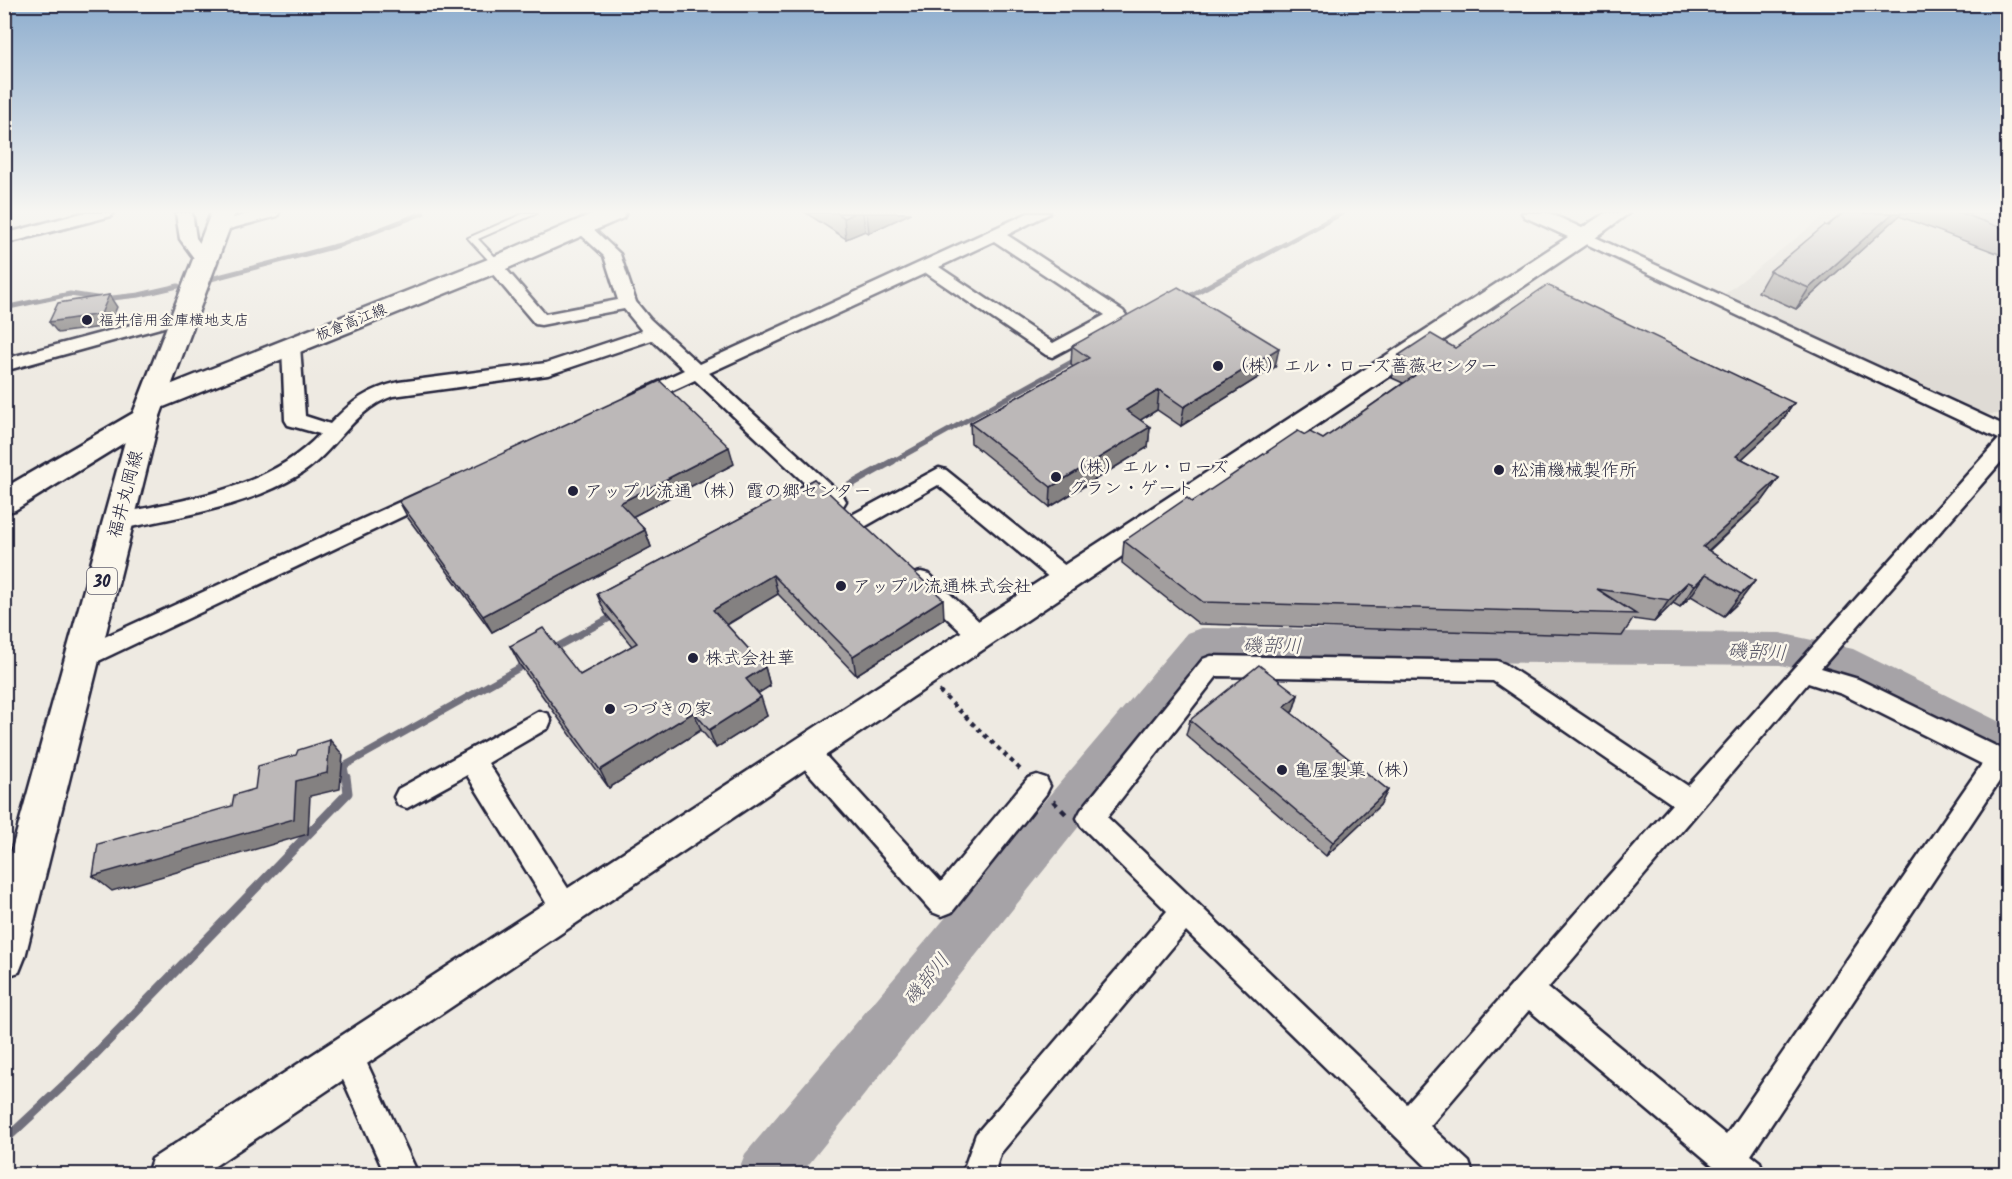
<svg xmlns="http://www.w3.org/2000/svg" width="2012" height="1179" font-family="Kalam,'Klee One',sans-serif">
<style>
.built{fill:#dfdbd5}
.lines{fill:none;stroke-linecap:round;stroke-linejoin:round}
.stream-far2{stroke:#716f7c;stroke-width:5}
.stream-far1{stroke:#716f7c;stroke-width:7}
.stream{stroke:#716f7c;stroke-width:9}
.river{fill:#a6a3a7;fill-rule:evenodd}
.service-casing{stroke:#22223b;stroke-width:4}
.minor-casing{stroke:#22223b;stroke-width:5}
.tertiary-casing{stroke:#22223b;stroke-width:5}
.secondary-casing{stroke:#22223b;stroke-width:5}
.primary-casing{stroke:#22223b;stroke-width:5}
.path-far1{stroke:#22223b;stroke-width:4;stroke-dasharray:4.5 4.5;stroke-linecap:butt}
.path{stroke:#22223b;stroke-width:4.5;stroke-dasharray:6 6;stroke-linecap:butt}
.service{fill:#fbf7ec;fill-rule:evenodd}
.minor{fill:#fbf7ec;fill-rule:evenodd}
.tertiary{fill:#fbf7ec;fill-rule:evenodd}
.secondary{fill:#fbf7ec;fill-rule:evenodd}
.primary{fill:#fbf7ec;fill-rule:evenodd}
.wall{fill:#a29e9e;stroke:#22223b;stroke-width:1.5}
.shaded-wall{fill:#848181;stroke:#22223b;stroke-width:1.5}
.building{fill:#bcb8b8;stroke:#22223b;stroke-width:1.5}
.poi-dot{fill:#22223b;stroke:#fbf7ec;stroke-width:2}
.labels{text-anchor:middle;stroke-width:5;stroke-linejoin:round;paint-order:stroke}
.far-poi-label{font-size:15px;fill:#22223b;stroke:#fbf7ec;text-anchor:start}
.far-street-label{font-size:15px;fill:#22223b;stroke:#fbf7ec}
.shield{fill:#fbf7ec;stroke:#636270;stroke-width:1.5}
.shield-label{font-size:16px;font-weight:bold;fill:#22223b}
.poi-label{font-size:18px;fill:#22223b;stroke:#fbf7ec;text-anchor:start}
.street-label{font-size:18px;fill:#22223b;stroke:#fbf7ec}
.water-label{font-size:20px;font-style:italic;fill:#575666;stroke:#fbf7ec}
</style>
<rect width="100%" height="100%" fill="#eeeae2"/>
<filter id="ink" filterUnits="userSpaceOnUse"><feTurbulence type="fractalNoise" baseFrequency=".0167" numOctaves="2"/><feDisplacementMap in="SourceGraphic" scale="12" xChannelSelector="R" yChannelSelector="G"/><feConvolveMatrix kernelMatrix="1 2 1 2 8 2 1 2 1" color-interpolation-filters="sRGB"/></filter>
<g filter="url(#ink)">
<!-- built -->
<polygon class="built" points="1828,213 2007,213 2007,407 2000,414 1976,415 1721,297"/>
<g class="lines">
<!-- stream-far2 -->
<g class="stream-far2">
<polyline points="207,280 340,245 423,213"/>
<polyline points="1186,298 1342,213"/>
<polyline points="4,308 70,294 103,299 139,295 178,286"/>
<polyline points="890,463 1077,359"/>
</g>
<!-- stream-far1 -->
<g class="stream-far1">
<polyline points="832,495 893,461"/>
<polyline points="551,650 617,614"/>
<polyline points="346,778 344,766 528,663"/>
</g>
<!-- stream -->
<polyline class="stream" points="4,1141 78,1072 348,793 346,777"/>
<!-- river -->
<polygon class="river" points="1201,628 1780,633 1853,649 2008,726 2008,765 1993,760 1829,675 1780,665 1212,660 801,1174 737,1174 745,1154 1187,633"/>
<defs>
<polygon id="service" points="525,213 537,213 478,239 500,262 500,266 494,266 468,238"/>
<g id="minor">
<polygon points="82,213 113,213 111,216 4,244 4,234"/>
<polygon points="176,213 192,213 196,238 213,261 211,265 199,265 180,239"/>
<polygon points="251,213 279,213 277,216 218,232 210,227 212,224"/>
<path d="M1028,213H1050L1007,235L1123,311L1126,315L1123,319L1052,357L1046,355L926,273L709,373L843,496L846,501L843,506L836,508L829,506L695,380L645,403L638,405L631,403L628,399L631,395L684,370L652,340L548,375L393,396C352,410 334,454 299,475C245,508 178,516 118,530L110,527L107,522L110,517L118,514C190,498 267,490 320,434L288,425L285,420L282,346L285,342H297L300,346L305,416L330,424C353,400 367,390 399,382L546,363L642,331L624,309L541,325L535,324L485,265L487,261H499L545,314L618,300L604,256L577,231L575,228L577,225H589L620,254L636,302L650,319L699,364ZM994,241L1105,315L1053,343L939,267Z"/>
<path d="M1584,232L2008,427V454L1821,668L1858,679L2008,752V776L2004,774L1751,1155L1760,1162L1764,1174H1723L1529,1010L1430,1126L1469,1162L1473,1174H1434L1186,931L1000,1154L996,1168L998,1174H966L964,1168L976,1134L1167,911L1081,826L1077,818L1081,810L1203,659L1211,656L1497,661L1505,664L1688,786L1999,439L1578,240L1576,237L1578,234ZM1217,676L1493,681L1672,804L1407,1104L1107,817ZM1808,683L1842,694L1982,764L1726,1135L1548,988Z"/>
<polygon points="183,311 189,312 192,316 189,320 4,371 4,359"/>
<polygon points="939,468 946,470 1073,572 1076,578 1073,584 1065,586 1057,584 938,485 866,526 858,529 850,526 847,521 850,516"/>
<polygon points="428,489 435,491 438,496 435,501 90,665 82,667 74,665 70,658 74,651"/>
<polygon points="921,572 929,574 987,629 991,635 987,641 979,644 971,641 913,586 910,580 913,574"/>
<polygon points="539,711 548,714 551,721 548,728 488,763 576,901 580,910 576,919 566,923 556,919 467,775 407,808 398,805 394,797 398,789"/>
<polygon points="805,740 814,743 941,882 1028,778 1037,775 1046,778 1050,786 1046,794 952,912 942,916 932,912 796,759 792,751 796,743"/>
<polygon points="347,1040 358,1044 418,1174 385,1174 332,1055 336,1044"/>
</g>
<polygon id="tertiary" points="1522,213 1549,213 1582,228 1605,213 1629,213 1591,241 203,1174 147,1174 152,1159 1568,237 1525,217"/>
<polygon id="secondary" points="594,213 626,213 623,218 506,269 156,410 160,416 156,423 15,510 4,513 4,488 142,408 138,402 142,396 488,259"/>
<polygon id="primary" points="211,213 235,213 160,416 25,957 19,972 4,977 4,878 132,416"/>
</defs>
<!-- service casing -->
<use href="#service" class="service-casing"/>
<!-- minor casing -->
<use href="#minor" class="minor-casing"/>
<!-- tertiary casing -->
<use href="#tertiary" class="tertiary-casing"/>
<!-- secondary casing -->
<use href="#secondary" class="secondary-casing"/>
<!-- primary casing -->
<use href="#primary" class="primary-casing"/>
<!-- path-far1 -->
<polyline class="path-far1" points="939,691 1022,771"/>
<!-- path -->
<polyline class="path" points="1053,801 1067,815"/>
<!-- service -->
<use href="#service" class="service"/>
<!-- minor -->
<use href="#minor" class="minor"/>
<!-- tertiary -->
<use href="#tertiary" class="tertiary"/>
<!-- secondary -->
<use href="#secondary" class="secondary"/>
<!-- primary -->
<use href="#primary" class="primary"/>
</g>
<!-- wall -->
<g class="wall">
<polygon points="806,213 911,213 869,233 865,231 846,239"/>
<polygon points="1843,213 2007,213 2007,257 1899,216 1796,309 1758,292 1770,271"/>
<polygon points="1072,346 1275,367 1181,426 1157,410 1140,420 1150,427 1148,447 1050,507 971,443 970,423 1073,367 1071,365"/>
<polygon points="1455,348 1794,403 1779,425 1742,459 1779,478 1763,500 1709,551 1755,581 1739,602 1724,616 1691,596 1680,607 1673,603 1654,622 1633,619 1622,636 1199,624 1122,563 1124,541 1192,502 1305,435 1323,439 1403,383 1392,378 1399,355"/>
<polygon points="734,464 632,517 645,530 651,547 492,632 408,518 399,501"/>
<polygon points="814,479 944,619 856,675 778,594 727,625 765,667 770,686 758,693 767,716 716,748 701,730 609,788 520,665 510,646 580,675 632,646 605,613 597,594"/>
<polygon points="1298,695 1293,711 1291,713 1388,790 1380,805 1326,856 1186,735 1190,720"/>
</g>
<!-- shaded-wall -->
<g class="shaded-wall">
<polygon points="854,213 863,213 865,231 846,239 844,218"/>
<polygon points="867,213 911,213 869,233"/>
<polygon points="1893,213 1901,213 1899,216 1796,309 1809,288"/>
<polygon points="109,295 117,307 109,326 58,333 49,322"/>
<polygon points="1279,348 1275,367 1181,426 1184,407"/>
<polygon points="1159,390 1157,410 1124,430 1126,410"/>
<polygon points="1794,403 1779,425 1721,478 1736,456"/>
<polygon points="1150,427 1148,447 1050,507 1051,487"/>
<polygon points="729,447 734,464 626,520 620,503"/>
<polygon points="1779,478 1763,500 1688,569 1703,547"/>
<polygon points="645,530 651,547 492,632 483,616"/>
<polygon points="1706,574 1691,596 1680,607 1695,585"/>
<polygon points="773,575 778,594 719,629 713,610"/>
<polygon points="1755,581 1739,602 1724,616 1741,594"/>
<polygon points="1688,582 1673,603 1654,622 1669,600"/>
<polygon points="943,599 944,619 856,675 853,656"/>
<polygon points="765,667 770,686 751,698 746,679"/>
<polygon points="1298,695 1293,711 1278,723 1284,707"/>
<polygon points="761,697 767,716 716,748 709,730"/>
<polygon points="694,712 701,730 609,788 600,770"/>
<polygon points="330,740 343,755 340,789 310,796 308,834 112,891 93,876 296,781"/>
<polygon points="1388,790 1380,805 1326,856 1333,842"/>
</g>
<!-- building -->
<g class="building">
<polygon points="837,213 854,213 844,218"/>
<polygon points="1843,213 1893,213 1809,288 1770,271 1825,225 1828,226"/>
<polygon points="1961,213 2007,213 2007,230"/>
<polygon points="1547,285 1794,403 1736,456 1779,478 1703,547 1755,581 1741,594 1706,574 1695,585 1688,582 1669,600 1597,589 1636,614 1203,602 1124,541 1187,498 1192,502 1298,431 1305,435 1310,432 1323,439 1424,369 1399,355 1431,334 1455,348"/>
<polygon points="1178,287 1279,348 1184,407 1159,390 1126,410 1150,427 1051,487 970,423 1089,358 1072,346"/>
<polygon points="109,295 101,314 49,322 58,303"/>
<polygon points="660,381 729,447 620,503 645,530 483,616 399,501"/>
<polygon points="814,479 943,599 853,656 773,575 713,610 765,667 746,679 761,697 709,730 694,712 600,770 510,646 543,628 580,675 637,643 597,594"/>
<polygon points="1259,665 1298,695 1284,707 1388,790 1333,842 1190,720"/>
<polygon points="330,740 327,773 296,781 294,819 93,876 98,844 232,806 234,795 255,789 258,766 296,755 298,750"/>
</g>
</g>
<!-- sky -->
<linearGradient id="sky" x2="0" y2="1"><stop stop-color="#8dadce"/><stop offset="0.56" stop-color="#f7f6f2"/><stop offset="1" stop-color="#f7f6f2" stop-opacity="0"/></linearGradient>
<rect width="2012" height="378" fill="url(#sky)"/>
<!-- markers -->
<g class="poi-dot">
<circle cx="87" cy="320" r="6"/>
<circle cx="1218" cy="366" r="6"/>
<circle cx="1499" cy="470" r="6"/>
<circle cx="1056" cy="477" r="6"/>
<circle cx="573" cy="491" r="6"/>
<circle cx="841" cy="586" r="6"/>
<circle cx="693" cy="658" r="6"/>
<circle cx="610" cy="709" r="6"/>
<circle cx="1282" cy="770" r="6"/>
</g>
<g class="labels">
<!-- far-poi labels -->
<g class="far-poi-label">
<text x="99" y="325">福井信用金庫横地支店</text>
</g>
<!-- far-street labels -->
<g class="far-street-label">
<text transform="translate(351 322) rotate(-22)" y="5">板倉高江線</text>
</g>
<!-- shield labels -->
<rect class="shield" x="87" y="568" width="30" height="26" rx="4.5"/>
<g class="shield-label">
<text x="102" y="587">30</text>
</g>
<!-- poi labels -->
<g class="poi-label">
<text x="1230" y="372">（株）エル・ローズ薔薇センター</text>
<text x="1068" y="473">（株）エル・ローズ<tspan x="1068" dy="21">グラン・ゲート</tspan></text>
<text x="1511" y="476">松浦機械製作所</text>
<text x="585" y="497">アップル流通（株）霞の郷センター</text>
<text x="853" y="592">アップル流通株式会社</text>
<text x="705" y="664">株式会社華</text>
<text x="622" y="715">つづきの家</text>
<text x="1294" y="776">亀屋製菓（株）</text>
</g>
<!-- street labels -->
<g class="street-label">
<text transform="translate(125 494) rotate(-75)" y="6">福井丸岡線</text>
</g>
<!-- water labels -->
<g class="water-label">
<text transform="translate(1272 645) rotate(1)" y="7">磯部川</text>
<text transform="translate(1757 651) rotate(3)" y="7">磯部川</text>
<text transform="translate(926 979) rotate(-51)" y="7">磯部川</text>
</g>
</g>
<!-- margin -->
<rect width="2012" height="1179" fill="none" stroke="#fbf7ec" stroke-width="24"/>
<rect x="12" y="12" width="1988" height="1155" fill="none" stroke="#22223b" stroke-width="2" filter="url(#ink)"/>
</svg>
